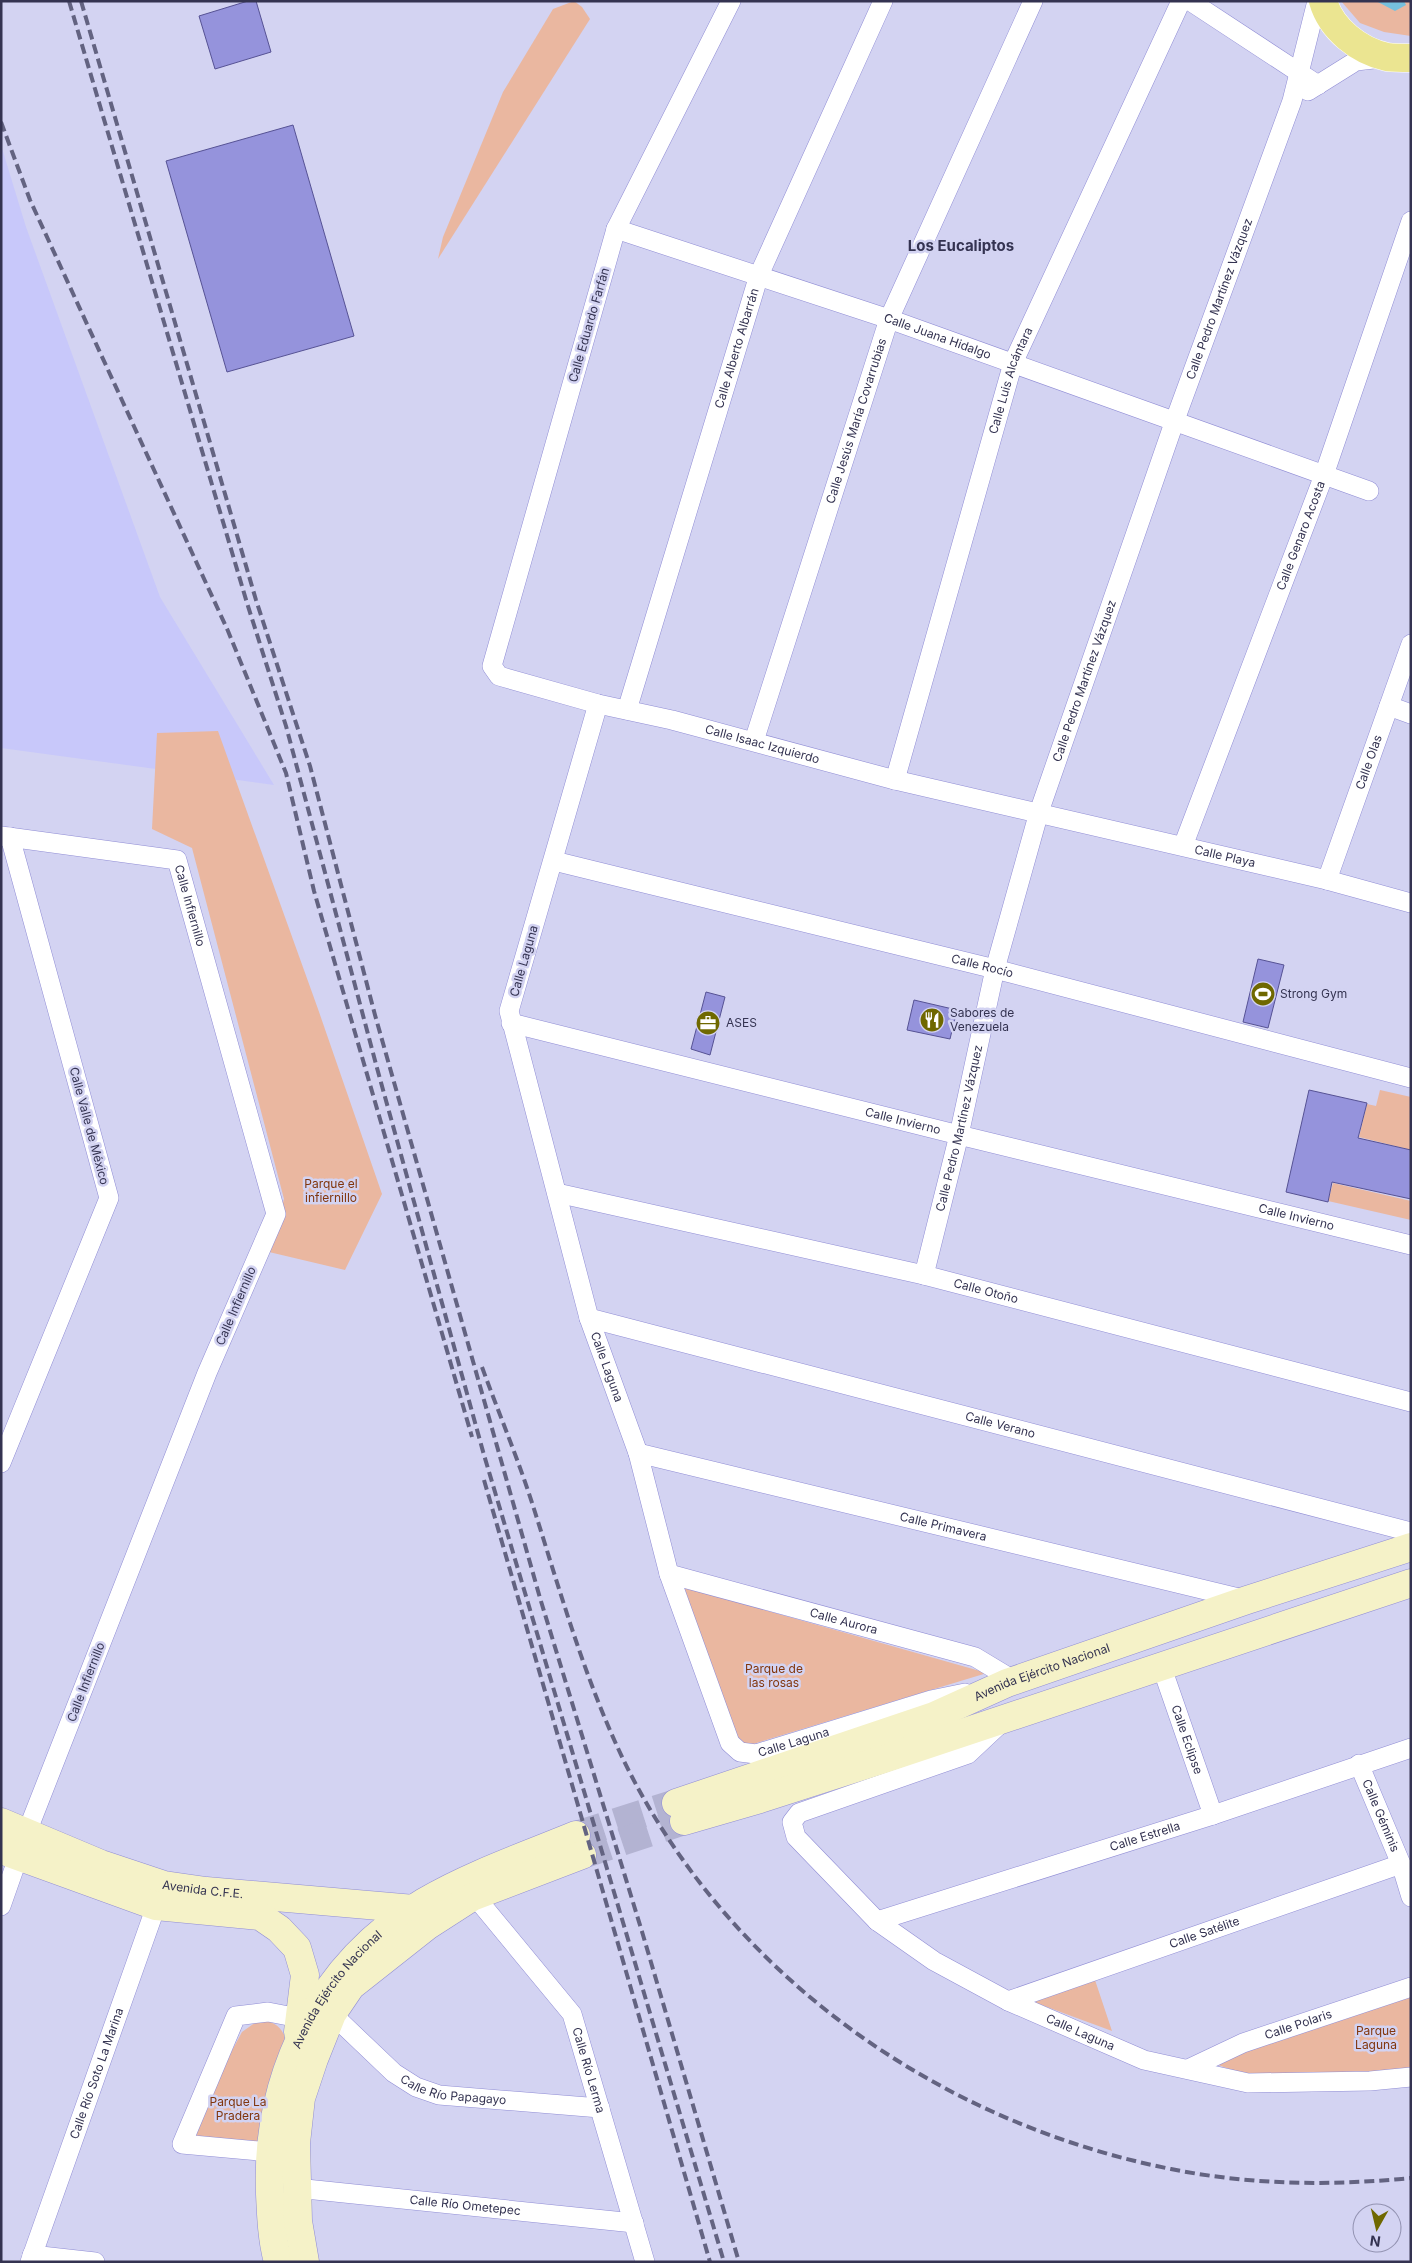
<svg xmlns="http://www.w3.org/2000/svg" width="1412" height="2263" font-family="Inter,sans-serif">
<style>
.built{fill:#c8c8fa}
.green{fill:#eab7a0}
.water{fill:#76c0dd}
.building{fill:#9593dc;stroke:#565294}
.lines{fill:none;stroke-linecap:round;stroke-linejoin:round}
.secondary-tunnel{stroke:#b3b3d2;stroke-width:28;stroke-dasharray:28 14;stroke-linecap:butt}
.street-casing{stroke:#908dd5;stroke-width:20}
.secondary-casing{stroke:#908dd5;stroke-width:29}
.primary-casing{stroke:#fff;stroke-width:29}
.street{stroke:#fff;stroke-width:19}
.secondary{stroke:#f5f2c8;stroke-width:28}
.primary{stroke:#ebe591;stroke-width:28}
.rail{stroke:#636381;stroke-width:4;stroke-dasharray:10 5;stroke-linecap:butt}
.labels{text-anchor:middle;stroke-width:5;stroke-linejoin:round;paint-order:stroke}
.street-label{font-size:12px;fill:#343351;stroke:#d3d3f2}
.poi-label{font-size:12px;fill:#343351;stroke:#d3d3f2;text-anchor:start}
.park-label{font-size:12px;fill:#81360d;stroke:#d3d3f2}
.quarter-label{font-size:15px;font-weight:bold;fill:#343351;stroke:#d3d3f2}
</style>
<rect width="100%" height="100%" fill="#d3d3f2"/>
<!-- built -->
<polygon class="built" points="1,145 26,227 160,597 274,785 1,748"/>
<!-- green -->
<g class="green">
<polygon points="574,1 582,7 590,19 438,259 443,237 503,92 553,9"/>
<polygon points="1341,1 1411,1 1411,36 1384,32 1360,23"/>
<polygon points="218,731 318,1009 382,1194 345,1270 269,1252 284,1199 192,848 152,829 157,733"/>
<polygon points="1380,1090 1411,1097 1411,1150 1359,1137 1367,1104 1376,1106"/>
<polygon points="1333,1183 1411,1201 1411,1220 1328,1201"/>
<polygon points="684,1587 987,1673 740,1748"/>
<polygon points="1094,1977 1112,2031 1028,2000"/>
<polygon points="1411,1990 1411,2070 1327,2075 1241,2073 1215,2064 1244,2045"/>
<path d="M260,2019C273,2022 280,2025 285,2037L261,2145L194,2137L228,2058L242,2032Z"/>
</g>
<!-- water -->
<polygon class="water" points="1376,1 1404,1 1406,5 1395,11"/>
<!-- building -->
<g class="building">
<polygon points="248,1 256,1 271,52 215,69 199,16"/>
<polygon points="293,125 354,336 227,372 166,161"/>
<polygon points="1258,959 1284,965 1268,1028 1243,1022"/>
<polygon points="706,992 725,997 710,1055 691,1049"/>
<polygon points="914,1000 957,1010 950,1039 907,1030"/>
<polygon points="1309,1090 1367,1103 1358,1138 1411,1150 1411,1199 1332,1182 1328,1202 1286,1192"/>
</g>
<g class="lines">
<!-- secondary-tunnel -->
<g class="secondary-tunnel">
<polyline points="576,1835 676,1803"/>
<polyline points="582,1855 684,1821"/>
</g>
<defs>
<g id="street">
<path id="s1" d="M731,1L616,229L492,666L499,676L598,704L672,720L895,780L1327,880L1411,903"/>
<polyline points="1190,1 1318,85"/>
<polyline points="1308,91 1356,61 1382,58"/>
<path id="s2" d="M616,229L889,319L1369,491"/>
<path id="s3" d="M598,704L509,1011L589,1318L638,1453L669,1574L730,1743L740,1752L756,1754L931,1700L965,1693"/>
<polyline points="1389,706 1411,714"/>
<path id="s4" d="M627,710L759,275L883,1"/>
<path id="s5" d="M754,741L889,319L1033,1"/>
<path id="s6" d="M895,780L1013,363L1181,1"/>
<path id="s7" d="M1,836L177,860L276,1214L207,1373L27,1832L1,1906"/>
<path id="s8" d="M1183,846L1324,475L1411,221"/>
<path id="s9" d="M554,861L995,969L1411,1078"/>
<path id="s10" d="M1327,880L1411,644"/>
<path id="s11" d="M511,1023L959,1135L1411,1245"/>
<path id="s12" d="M557,1193L924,1275L1411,1402"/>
<path id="s13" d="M924,1275L959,1135L995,969L1039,812L1175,420L1292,101L1317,1"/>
<path id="s14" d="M589,1318L1411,1532"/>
<path id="s15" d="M638,1453L1247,1600"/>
<polyline points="1,1463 109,1198 10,837"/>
<path id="s16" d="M669,1574L975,1657L1015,1681"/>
<path id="s17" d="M1161,1665L1213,1815"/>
<path id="s18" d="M1000,1724L968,1754L799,1813L792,1822L796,1837L877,1921L934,1961L1008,2001L1144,2060L1248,2083L1370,2081L1411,2077"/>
<path id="s19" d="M1359,1764L1401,1864L1411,1897"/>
<path id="s20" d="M482,1905L572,2014L645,2262"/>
<path id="s21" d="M877,1921L1213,1815L1411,1748"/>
<path id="s22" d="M1008,2001L1401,1864"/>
<path id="s23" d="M332,2014L394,2073L416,2087L439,2095L600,2108"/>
<path id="s24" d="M1188,2069L1243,2043L1411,1987"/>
<polyline points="269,2152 182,2144 236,2016 268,2012 299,2018"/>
<path id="s25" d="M296,2188L634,2223"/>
<polyline points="32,2255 95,2262"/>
<path id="s26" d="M30,2262L160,1895"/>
</g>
<g id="secondary">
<path id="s27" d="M676,1803L934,1716L1007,1683L1247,1600L1411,1547"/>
<polyline points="684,1821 760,1799 884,1759 1411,1583"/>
<path id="s28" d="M1,1822L101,1864L164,1885L206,1891L414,1909"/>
<polyline points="1,1850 156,1906 260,1916 279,1929 297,1948 305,1975 298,2032"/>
<path id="s29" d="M278,2262C272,2240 271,2217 270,2194C265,2076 320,1963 424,1902C472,1874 525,1856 576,1835"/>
<polyline points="305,2262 298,2221 296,2143 301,2098 314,2059 332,2014 351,1986 427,1926 472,1897 582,1855"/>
</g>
<path id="primary" d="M1323,1C1331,29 1359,51 1387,57C1395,58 1403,58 1411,58"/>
</defs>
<!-- street casing -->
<use href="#street" class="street-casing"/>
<!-- secondary casing -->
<use href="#secondary" class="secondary-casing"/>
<!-- primary casing -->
<use href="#primary" class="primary-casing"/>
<!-- street -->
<use href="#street" class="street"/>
<!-- secondary -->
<use href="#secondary" class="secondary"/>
<!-- primary -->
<use href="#primary" class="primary"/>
<!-- rail -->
<g class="rail">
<polyline points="69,1 247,603 286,726 377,1068 484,1455 724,2262"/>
<polyline points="81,1 256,600 310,766 375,1015 540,1598 643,1935 739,2262"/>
<polyline points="1,122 30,200 228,631 286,773 314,891 472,1437"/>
<path d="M482,1367C499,1414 519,1461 534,1509C561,1594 585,1680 624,1761C729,1976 939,2123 1171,2169C1250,2185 1331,2186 1411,2178"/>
<polyline points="484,1480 710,2262"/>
</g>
</g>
<!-- icons -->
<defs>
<symbol id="stadium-disc" viewBox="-11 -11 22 22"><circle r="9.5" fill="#6f6800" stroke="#d3d3f2"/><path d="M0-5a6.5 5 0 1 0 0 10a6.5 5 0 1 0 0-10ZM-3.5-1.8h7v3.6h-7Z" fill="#fff"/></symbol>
<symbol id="restaurant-disc" viewBox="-11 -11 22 22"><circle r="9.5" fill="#6f6800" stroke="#d3d3f2"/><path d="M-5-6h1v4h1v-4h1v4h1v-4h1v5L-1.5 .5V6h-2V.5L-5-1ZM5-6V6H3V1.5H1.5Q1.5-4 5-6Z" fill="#fff"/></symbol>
<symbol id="office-disc" viewBox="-11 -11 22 22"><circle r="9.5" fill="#6f6800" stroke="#d3d3f2"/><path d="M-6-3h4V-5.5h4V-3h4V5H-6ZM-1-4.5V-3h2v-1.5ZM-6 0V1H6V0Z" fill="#fff"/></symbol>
</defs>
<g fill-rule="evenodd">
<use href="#stadium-disc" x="1249" y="980" width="28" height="28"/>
<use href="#restaurant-disc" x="918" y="1006" width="28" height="28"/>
<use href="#office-disc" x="694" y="1009" width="28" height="28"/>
</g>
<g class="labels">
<!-- street labels -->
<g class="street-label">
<text dy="4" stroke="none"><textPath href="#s13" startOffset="1021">Calle Pedro Martínez Vázquez</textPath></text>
<text transform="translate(589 325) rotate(-74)" y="4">Calle Eduardo Farfán</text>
<text dy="4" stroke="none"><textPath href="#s2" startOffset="339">Calle Juana Hidalgo</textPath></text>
<text dy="4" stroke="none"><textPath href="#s4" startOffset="378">Calle Alberto Albarrán</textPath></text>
<text dy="4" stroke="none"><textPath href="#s6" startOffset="416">Calle Luis Alcántara</textPath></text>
<text dy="4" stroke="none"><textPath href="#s5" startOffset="336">Calle Jesús María Covarrubias</textPath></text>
<text dy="4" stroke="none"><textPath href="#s8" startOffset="332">Calle Genaro Acosta</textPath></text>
<text dy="4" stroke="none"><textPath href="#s13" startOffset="616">Calle Pedro Martínez Vázquez</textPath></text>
<text dy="4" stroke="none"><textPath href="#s1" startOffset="994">Calle Isaac Izquierdo</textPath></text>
<text dy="4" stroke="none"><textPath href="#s10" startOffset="125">Calle Olas</textPath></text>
<text dy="4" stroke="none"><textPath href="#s1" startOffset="1470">Calle Playa</textPath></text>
<text dy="4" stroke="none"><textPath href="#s7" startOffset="225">Calle Infiernillo</textPath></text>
<text transform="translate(524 961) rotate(-74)" y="4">Calle Laguna</text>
<text dy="4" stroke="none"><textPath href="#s9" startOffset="441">Calle Rocío</textPath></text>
<text dy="4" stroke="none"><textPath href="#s11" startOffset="404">Calle Invierno</textPath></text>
<text transform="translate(89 1126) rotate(75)" y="4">Calle Valle de México</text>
<text dy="4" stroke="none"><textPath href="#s13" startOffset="151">Calle Pedro Martínez Vázquez</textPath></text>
<text dy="4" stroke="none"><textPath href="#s11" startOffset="809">Calle Invierno</textPath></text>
<text dy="4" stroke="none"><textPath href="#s12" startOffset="440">Calle Otoño</textPath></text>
<text transform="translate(236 1306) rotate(-67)" y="4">Calle Infiernillo</text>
<text dy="4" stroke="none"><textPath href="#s3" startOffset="689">Calle Laguna</textPath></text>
<text dy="4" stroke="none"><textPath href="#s14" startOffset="425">Calle Verano</textPath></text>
<text dy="4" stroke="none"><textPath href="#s15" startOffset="314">Calle Primavera</textPath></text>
<text dy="4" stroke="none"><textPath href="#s16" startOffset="181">Calle Aurora</textPath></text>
<text dy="4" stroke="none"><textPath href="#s27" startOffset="389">Avenida Ejército Nacional</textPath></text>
<text transform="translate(86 1682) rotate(-69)" y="4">Calle Infiernillo</text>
<text dy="4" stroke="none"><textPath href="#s17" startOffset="79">Calle Eclipse</textPath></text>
<text dy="4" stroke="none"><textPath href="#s3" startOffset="1154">Calle Laguna</textPath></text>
<text dy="4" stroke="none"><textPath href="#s19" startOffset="56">Calle Géminis</textPath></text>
<text dy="4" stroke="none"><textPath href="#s21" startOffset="281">Calle Estrella</textPath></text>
<text dy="4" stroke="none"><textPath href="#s28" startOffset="214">Avenida C.F.E.</textPath></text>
<text dy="4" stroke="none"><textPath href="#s22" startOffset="208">Calle Satélite</textPath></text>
<text dy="4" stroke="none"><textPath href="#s29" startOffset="290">Avenida Ejército Nacional</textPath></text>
<text dy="4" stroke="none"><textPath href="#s24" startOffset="119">Calle Polaris</textPath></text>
<text dy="4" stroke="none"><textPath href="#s18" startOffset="599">Calle Laguna</textPath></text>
<text dy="4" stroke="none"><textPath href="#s20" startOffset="200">Calle Río Lerma</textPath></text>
<text dy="4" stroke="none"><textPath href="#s26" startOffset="200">Calle Río Soto La Marina</textPath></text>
<text dy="4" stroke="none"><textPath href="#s23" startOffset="149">Calle Río Papagayo</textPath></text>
<text dy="4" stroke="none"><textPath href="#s25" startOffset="170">Calle Río Ometepec</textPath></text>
</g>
<!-- poi labels -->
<g class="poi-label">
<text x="1280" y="998">Strong Gym</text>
<text x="950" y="1017">Sabores de<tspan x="950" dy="14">Venezuela</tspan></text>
<text x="726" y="1027">ASES</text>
</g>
<!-- park labels -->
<g class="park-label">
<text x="331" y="1188">Parque el<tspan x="331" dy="14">infiernillo</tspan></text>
<text x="774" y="1673">Parque de<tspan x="774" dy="14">las rosas</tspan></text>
<text x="1376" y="2035">Parque<tspan x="1376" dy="14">Laguna</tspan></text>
<text x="238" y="2106">Parque La<tspan x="238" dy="14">Pradera</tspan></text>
</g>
<!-- quarter labels -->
<g class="quarter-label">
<text x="961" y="251">Los Eucaliptos</text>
</g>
</g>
<!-- border -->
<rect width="1412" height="2263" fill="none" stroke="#343351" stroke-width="5"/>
<!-- north arrow -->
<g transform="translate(1377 2228) rotate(188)"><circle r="24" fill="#d3d3f2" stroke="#9393b2"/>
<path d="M0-4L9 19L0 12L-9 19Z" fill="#6f6800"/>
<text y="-8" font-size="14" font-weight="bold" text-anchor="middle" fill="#343351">N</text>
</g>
</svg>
